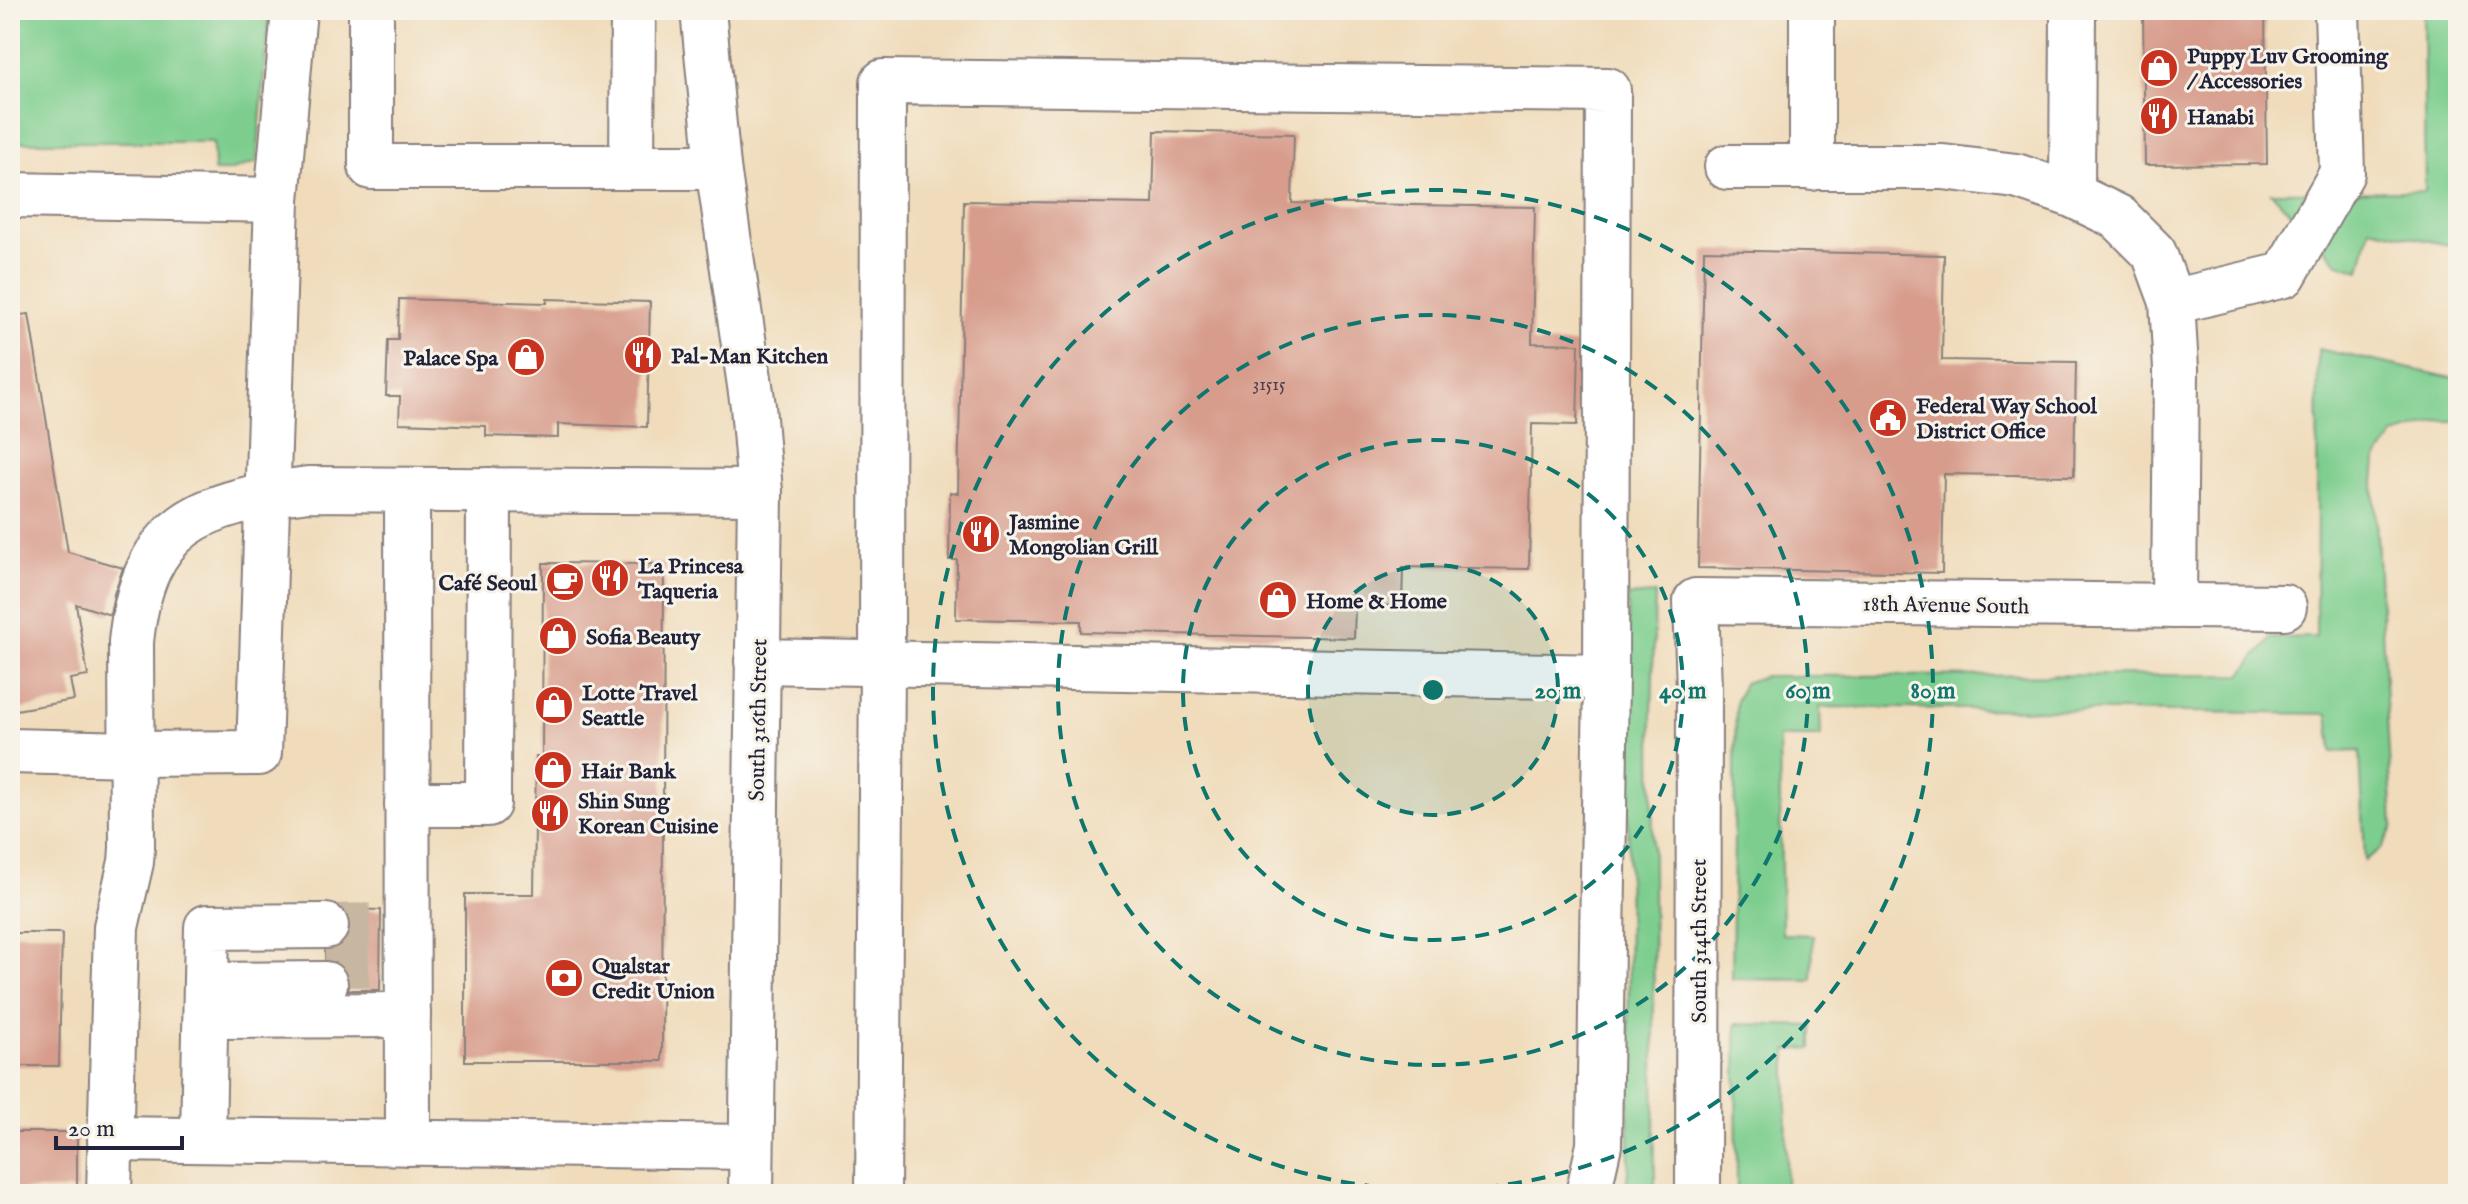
<svg xmlns="http://www.w3.org/2000/svg" width="2468" height="1204" font-family="'IM FELL English',serif">
<style>
.green{fill:#7dce8e;stroke:#507864;stroke-width:2}
.building{fill:#d79c8c}
.lines{fill:none;stroke-linecap:round;stroke-linejoin:round}
.minor-tunnel{stroke:#c7b7a1;stroke-width:44;stroke-dasharray:44 22;stroke-linecap:butt}
.minor-casing{stroke:#897f7b;stroke-width:48}
.minor{stroke:#fff;stroke-width:44}
.ring{fill:none;stroke:#0f766e;stroke-width:4;stroke-dasharray:14 10}
.labels{text-anchor:middle;stroke-width:6;stroke-linejoin:round;paint-order:stroke}
.number-label{font-size:18px;fill:#4f404f}
.poi-label{font-size:22px;font-weight:bold;fill:#22223b;stroke:#f7f3e8;text-anchor:start}
.street-label{font-size:22px;fill:#22223b;stroke:#f7f3e8}
.centre{fill:#0f766e;stroke:#f7f3e8;stroke-width:4}
.ring-label{font-size:24px;text-anchor:middle;font-weight:bold;fill:#0f766e;stroke:#f7f3e8;stroke-width:6;stroke-linejoin:round;paint-order:stroke}
</style>
<rect width="100%" height="100%" fill="#f7f3e8"/>
<filter id="ink" filterUnits="userSpaceOnUse"><feTurbulence type="fractalNoise" baseFrequency=".0125" numOctaves="2"/><feDisplacementMap in="SourceGraphic" scale="16" xChannelSelector="R" yChannelSelector="G"/><feConvolveMatrix kernelMatrix="1 2 1 2 8 2 1 2 1" color-interpolation-filters="sRGB"/></filter>
<filter id="wash" filterUnits="userSpaceOnUse"><feTurbulence type="fractalNoise" baseFrequency=".006" numOctaves="4" result="noise"/><feDisplacementMap in="SourceGraphic" scale="32" xChannelSelector="R" yChannelSelector="G"/><feGaussianBlur stdDeviation="1.8" result="paint"/><feColorMatrix in="noise" values="0 0 0 0 0 0 0 0 0 0 0 0 0 0 0 0 0 1.4 0 .05"/><feComposite in="paint" operator="in"/></filter>
<g filter="url(#wash)">
<rect width="100%" height="100%" fill="#f0dcbb"/>
<!-- green -->
<g class="green">
<polygon points="10,10 269,10 257,162 229,171 214,171 213,142 10,142"/>
<polygon points="2423,10 2458,10 2458,247 2370,228 2360,270 2338,263 2271,192 2425,191"/>
<polygon points="2318,349 2458,379 2458,421 2442,421 2394,435 2376,461 2374,483 2393,826 2382,848 2365,860 2360,751 2332,752 2328,714 1820,707 1821,737 1779,737 1782,934 1813,935 1812,980 1732,979 1736,701 1744,683 1764,676 2241,675 2271,638 2316,637"/>
<polygon points="1655,594 1652,716 1655,1194 1625,1194 1629,1164 1628,596"/>
<polygon points="1736,1024 1812,1026 1812,1048 1787,1050 1786,1194 1737,1194"/>
</g>
<g id="blocks">
<!-- building -->
<g class="building">
<polygon points="2143,10 2265,10 2267,164 2145,165"/>
<polygon points="1155,131 1294,134 1292,203 1535,207 1532,343 1579,344 1577,425 1532,424 1529,569 1403,567 1402,606 1355,605 1354,638 1081,632 1081,621 956,619 957,560 949,560 950,492 958,493 964,201 1153,204"/>
<polygon points="1704,250 1944,255 1942,360 2076,362 2074,476 1944,474 1942,573 1698,568"/>
<polygon points="399,299 547,303 547,299 650,302 647,427 558,424 558,438 486,436 486,426 399,423 400,396 386,396 388,340 398,340"/>
<polygon points="29,314 68,552 123,568 114,594 110,615 76,604 88,676 70,679 74,700 10,711 10,316"/>
<polygon points="543,563 664,564 662,1061 465,1061 465,894 534,894 536,757 542,757"/>
<polygon points="344,909 381,910 380,990 348,990 350,983 346,971 337,962 325,959 325,951 338,948 348,938 351,925 348,914"/>
<polygon points="15,933 62,933 59,1066 14,1066 15,1055 10,1055 10,945 15,945"/>
<rect x="10" y="1132" width="67" height="58"/>
</g>
</g>
</g>
<g filter="url(#ink)">
<use href="#blocks" fill-opacity="0" stroke="#897f7b" stroke-width="2"/>
<g class="lines">
<!-- minor-tunnel -->
<g class="minor-tunnel">
<polyline points="326,926 381,925"/>
<polyline points="325,965 381,964"/>
</g>
<defs>
<g id="minor">
<polyline points="371,10 371,167 718,167"/>
<polyline points="703,10 718,167 753,406 760,492 751,1194"/>
<polyline points="1812,10 1812,168"/>
<polyline points="632,167 633,10"/>
<polyline points="1727,167 1943,167 2016,176 2072,195 2118,217 2154,253 2172,302 2176,369 2174,606"/>
<polyline points="10,195 277,200"/>
<polyline points="2072,195 2073,10"/>
<polyline points="2172,302 2284,275 2342,173 2337,10"/>
<polyline points="407,490 408,1143"/>
<polyline points="757,661 1606,677"/>
<polyline points="10,751 132,754 259,753 277,200 294,10"/>
<polyline points="407,804 488,804 489,490"/>
<polyline points="206,985 325,984"/>
<polyline points="206,1016 408,1015"/>
<polyline points="110,1139 751,1147"/>
<polyline points="203,1140 207,927 326,926"/>
<path d="M109,1194L116,927L131,862L132,848L131,642C143,522 201,503 308,489L760,492"/>
<polyline points="878,1194 882,664 883,82 1608,90 1606,677 1599,1145 1588,1194"/>
<polyline points="1698,1194 1699,689 1696,601 2284,607"/>
</g>
</defs>
<!-- minor casing -->
<use href="#minor" class="minor-casing"/>
<!-- minor -->
<use href="#minor" class="minor"/>
</g>
</g>
<!-- distance rings -->
<circle cx="1433" cy="690" r="125" fill="#0f766e" fill-opacity=".12"/>
<g class="ring">
<circle cx="1433" cy="690" r="125"/>
<circle cx="1433" cy="690" r="250"/>
<circle cx="1433" cy="690" r="375"/>
<circle cx="1433" cy="690" r="500"/>
</g>
<!-- icons -->
<defs>
<symbol id="shop-disc" viewBox="-11 -11 22 22"><circle r="9.5" fill="#c8321e" stroke="#f7f3e8"/><path d="M-5-2.5h2.3a2.7 3.5 0 0 1 5.4 0H5L5.5 6h-11ZM-1.5-2.5h3a1.5 2.3 0 0 0-3 0Z" fill="#fff"/></symbol>
<symbol id="restaurant-disc" viewBox="-11 -11 22 22"><circle r="9.5" fill="#c8321e" stroke="#f7f3e8"/><path d="M-5-6h1v4h1v-4h1v4h1v-4h1v5L-1.5 .5V6h-2V.5L-5-1ZM5-6V6H3V1.5H1.5Q1.5-4 5-6Z" fill="#fff"/></symbol>
<symbol id="civic-disc" viewBox="-11 -11 22 22"><circle r="9.5" fill="#c8321e" stroke="#f7f3e8"/><path d="M-.6-6.5H3V-4.5H.6V-3L4-1V1h2V6H-6V1h2V-1L-.6-3ZM-1.2 2.5V6h2.4V2.5Z" fill="#fff"/></symbol>
<symbol id="cafe-disc" viewBox="-11 -11 22 22"><circle r="9.5" fill="#c8321e" stroke="#f7f3e8"/><path d="M-5.5-4.5H6V0H3Q3 3.5 0 3.5H-2.5Q-5.5 3.5-5.5 0ZM3-3.2v2h1.7v-2ZM-6 4.5H4V6H-6Z" fill="#fff"/></symbol>
<symbol id="bank-disc" viewBox="-11 -11 22 22"><circle r="9.5" fill="#c8321e" stroke="#f7f3e8"/><path d="M-6-4H6V4H-6ZM0-2.3a2.3 2.3 0 1 0 0 4.6a2.3 2.3 0 1 0 0-4.6Z" fill="#fff"/></symbol>
</defs>
<g fill-rule="evenodd">
<use href="#shop-disc" x="2137" y="46" width="44" height="44"/>
<use href="#restaurant-disc" x="2137" y="94" width="44" height="44"/>
<use href="#restaurant-disc" x="621" y="333" width="44" height="44"/>
<use href="#shop-disc" x="504" y="335" width="44" height="44"/>
<use href="#civic-disc" x="1866" y="396" width="44" height="44"/>
<use href="#restaurant-disc" x="959" y="512" width="44" height="44"/>
<use href="#restaurant-disc" x="588" y="556" width="44" height="44"/>
<use href="#cafe-disc" x="543" y="560" width="44" height="44"/>
<use href="#shop-disc" x="1256" y="578" width="44" height="44"/>
<use href="#shop-disc" x="536" y="614" width="44" height="44"/>
<use href="#shop-disc" x="532" y="683" width="44" height="44"/>
<use href="#shop-disc" x="531" y="748" width="44" height="44"/>
<use href="#restaurant-disc" x="528" y="791" width="44" height="44"/>
<use href="#bank-disc" x="542" y="956" width="44" height="44"/>
</g>
<g class="labels">
<!-- number labels -->
<g class="number-label">
<text x="1269" y="390">31515</text>
</g>
<!-- poi labels -->
<g class="poi-label">
<text x="2187" y="63">Puppy Luv Grooming<tspan x="2187" dy="25">/ Accessories</tspan></text>
<text x="2187" y="124">Hanabi</text>
<text x="671" y="363">Pal-Man Kitchen</text>
<text x="498" y="365" text-anchor="end">Palace Spa</text>
<text x="1916" y="413">Federal Way School<tspan x="1916" dy="25">District Office</tspan></text>
<text x="1009" y="529">Jasmine<tspan x="1009" dy="25">Mongolian Grill</tspan></text>
<text x="638" y="573">La Princesa<tspan x="638" dy="25">Taqueria</tspan></text>
<text x="537" y="590" text-anchor="end">Café Seoul</text>
<text x="1306" y="608">Home &amp; Home</text>
<text x="586" y="644">Sofia Beauty</text>
<text x="582" y="700">Lotte Travel<tspan x="582" dy="25">Seattle</tspan></text>
<text x="581" y="778">Hair Bank</text>
<text x="578" y="808">Shin Sung<tspan x="578" dy="25">Korean Cuisine</tspan></text>
<text x="592" y="973">Qualstar<tspan x="592" dy="25">Credit Union</tspan></text>
</g>
<!-- street labels -->
<g class="street-label">
<text transform="translate(1946 604) rotate(1)" y="8">18th Avenue South</text>
<text transform="translate(757 720) rotate(-89)" y="8">South 316th Street</text>
<text transform="translate(1698 941) rotate(-90)" y="8">South 314th Street</text>
</g>
</g>
<circle cx="1433" cy="690" r="12" class="centre"/>
<g class="ring-label">
<text x="1558" y="698">20 m</text>
<text x="1683" y="698">40 m</text>
<text x="1808" y="698">60 m</text>
<text x="1933" y="698">80 m</text>
</g>
<!-- margin -->
<rect width="2468" height="1204" fill="none" stroke="#f7f3e8" stroke-width="40"/>
<!-- scale -->
<path d="M56 1136v12h126v-12" fill="none" stroke="#22223b" stroke-width="4"/>
<text x="68" y="1136" font-size="24" fill="#22223b" stroke="#f7f3e8" stroke-width="6" paint-order="stroke">20 m</text>
</svg>
